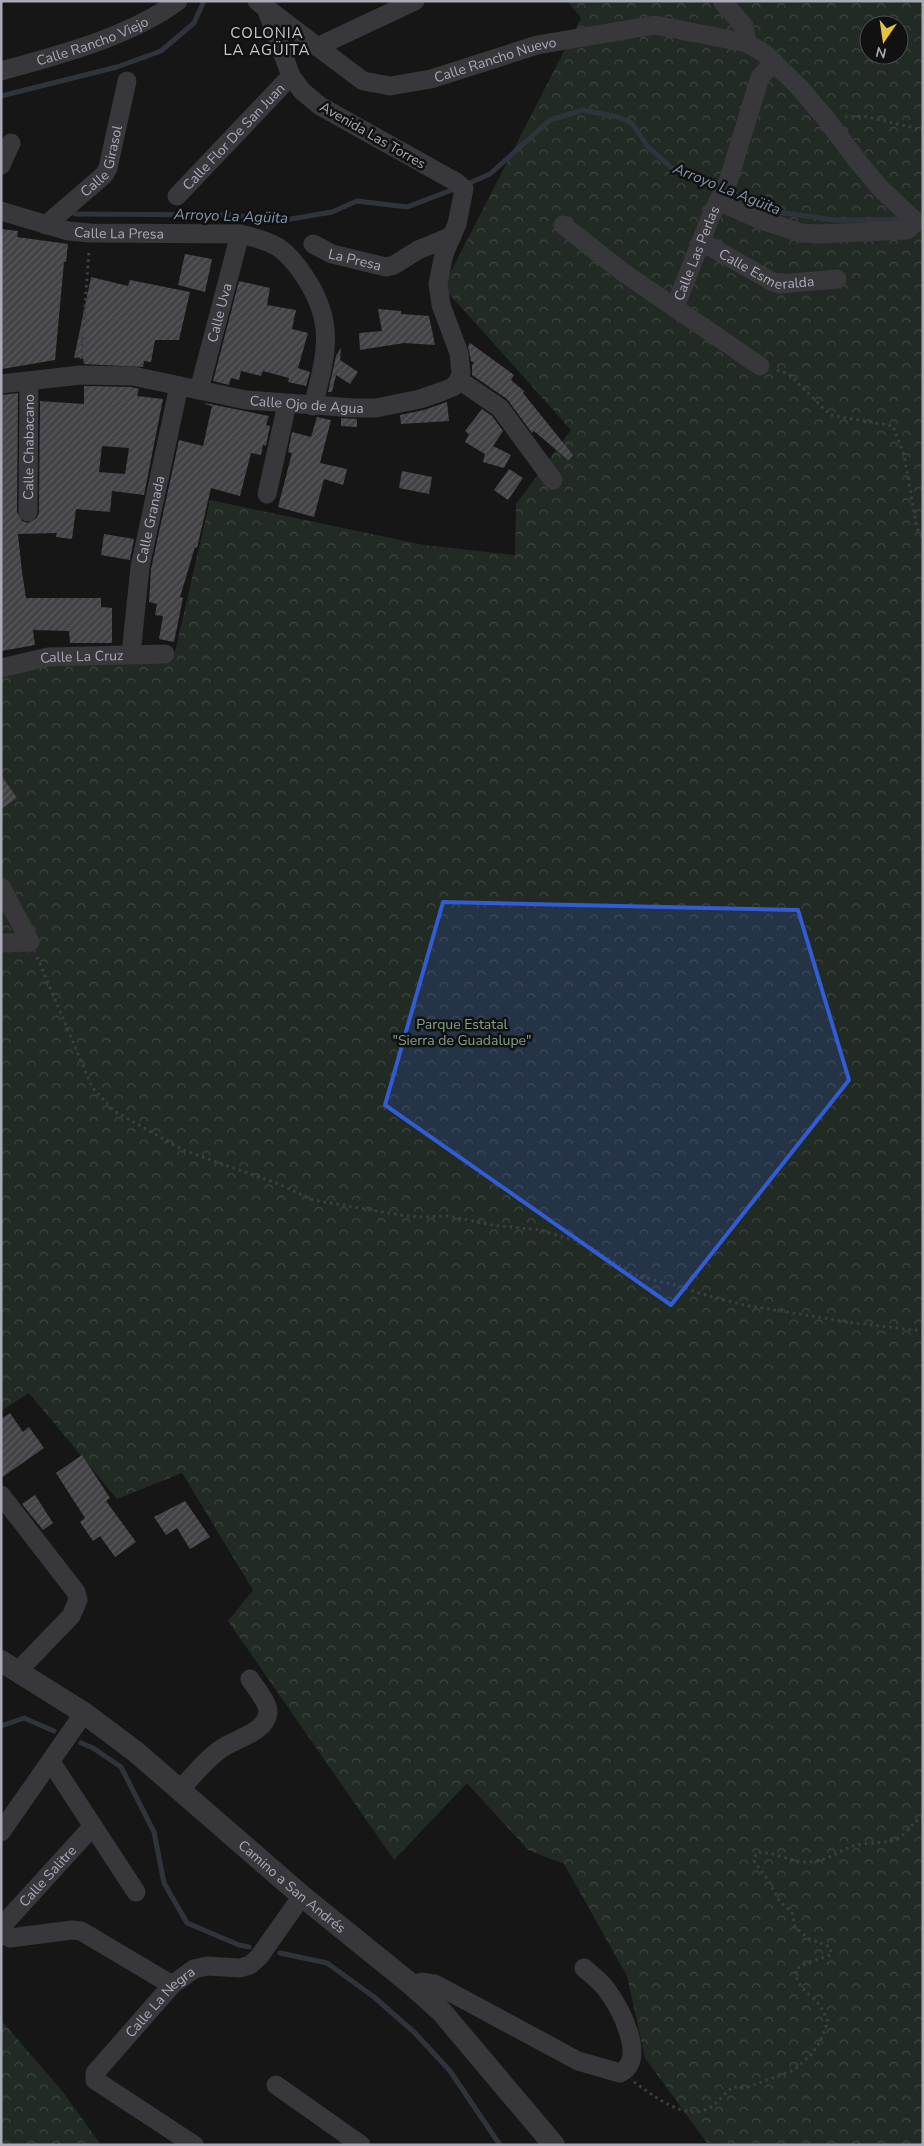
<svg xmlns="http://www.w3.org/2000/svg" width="924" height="2146" font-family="'Nunito Sans',sans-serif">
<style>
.forest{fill:url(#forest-crowns);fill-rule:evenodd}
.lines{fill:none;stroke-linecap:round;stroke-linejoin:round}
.stream{stroke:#2f343c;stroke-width:5}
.building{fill:url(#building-hatch);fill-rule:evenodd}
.path{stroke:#3d3e43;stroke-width:3;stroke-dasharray:2.5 4;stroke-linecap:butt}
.minor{stroke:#37373c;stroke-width:19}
.tertiary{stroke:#37373c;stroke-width:22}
.marked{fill:#325cd3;fill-opacity:0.2;stroke:#325cd3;stroke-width:4;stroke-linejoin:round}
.labels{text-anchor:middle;stroke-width:5;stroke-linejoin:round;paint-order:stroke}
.street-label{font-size:14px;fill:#a9abb6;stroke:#111112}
.park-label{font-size:14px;fill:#81a087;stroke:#111112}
.neighbourhood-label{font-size:15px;letter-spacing:1px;fill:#c9cbd3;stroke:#111112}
.water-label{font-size:15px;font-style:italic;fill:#8294ae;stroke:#111112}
</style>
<defs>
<pattern id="forest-crowns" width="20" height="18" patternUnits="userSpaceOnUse" patternTransform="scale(1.25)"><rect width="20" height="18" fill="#222a24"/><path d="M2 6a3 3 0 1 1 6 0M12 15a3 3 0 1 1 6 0" fill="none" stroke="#3f4642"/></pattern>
<pattern id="building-hatch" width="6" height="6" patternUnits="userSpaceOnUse" patternTransform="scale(1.25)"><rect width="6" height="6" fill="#434347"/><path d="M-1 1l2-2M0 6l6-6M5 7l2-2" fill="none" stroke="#5b5b5f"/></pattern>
</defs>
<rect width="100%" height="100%" fill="#161617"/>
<!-- forest -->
<g class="forest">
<path d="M567,1H923V2145L707,2143L645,2058L627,1976L564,1864L528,1850L467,1783L394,1860L228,1621L253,1590L182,1473L117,1499L29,1393L1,1411V672L37,663L174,656L210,500L424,545L515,555L516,504L571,430L443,287L581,18ZM869,25H899V55H869Z"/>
<polygon points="1,2020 63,2092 101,2145 1,2145"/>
</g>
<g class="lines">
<!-- stream -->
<g class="stream">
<polyline points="1,96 117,67 161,51 194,23 204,1"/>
<polyline points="465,185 490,174 550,120 583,110 618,117 632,123 648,147 672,168 720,187"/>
<polyline points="728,191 778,212 834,220 907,220"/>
<polyline points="75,214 231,215 279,221 332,212 357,201 407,207 457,188"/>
<polyline points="1,1726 24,1718 54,1731"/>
<polyline points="81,1743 93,1748 121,1767 154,1832 164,1883 187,1923 239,1945 249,1947"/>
<polyline points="280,1953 327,1963 374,1997 415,2033 450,2071 500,2145"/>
</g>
</g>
<!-- building -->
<g class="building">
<polygon points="1,229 18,231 17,237 68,244 66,262 64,262 55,360 2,369"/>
<polygon points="185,254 212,259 205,292 178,285"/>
<polygon points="91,277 128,286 130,280 190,292 179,340 155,340 151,362 144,361 143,367 84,364 83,357 74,358"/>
<polygon points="239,281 270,288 267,305 296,310 292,329 308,333 298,368 310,372 306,386 288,382 289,378 263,371 261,376 241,371 239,380 231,378 229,385 213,381"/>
<polygon points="378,309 401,311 401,314 429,316 435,345 404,343 360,350 359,333 382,331"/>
<polygon points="470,343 514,375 511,380 524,391 523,393 573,455 568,460 534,431 532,433 507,399 472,375 472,365 474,363 471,361 468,346"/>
<polygon points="341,348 340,360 358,372 350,384 336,375 332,392 328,392 336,356"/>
<path d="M84,386L132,387L139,389L137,396L163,399L144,495L112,491L110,512L76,509L72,539L56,537L57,533L18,534L22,572L26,598H101V607L112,608V643H70L69,631L33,630L35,645L1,651V395L18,393L17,512L22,521L28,523L37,518L39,512L40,401L84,404ZM102,446L129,448L125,474L99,472Z"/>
<polygon points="447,402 449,421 401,424 400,415 424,410"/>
<polygon points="205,403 269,416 266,425 270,426 266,446 263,445 261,455 251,453 240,496 211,488 197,548 195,547 180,597 183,598 174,642 159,639 163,616 155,615 157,604 149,602 151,569 179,440 203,446 212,406 205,404"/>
<polygon points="482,409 492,416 503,431 493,446 511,455 504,468 483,462 485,454 465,442 469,434 465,431"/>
<polygon points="317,417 331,420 320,463 347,469 343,485 324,479 314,517 278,507 292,453 288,452 292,432 311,437"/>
<polygon points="341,418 357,419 357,427 341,426"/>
<polygon points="509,469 523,478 508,500 494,490"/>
<polygon points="402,471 432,477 429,494 399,488"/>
<polygon points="104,534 134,539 130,560 101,555"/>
<polygon points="1,775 17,798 1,809"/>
<polygon points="10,1413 23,1432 29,1427 44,1448 1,1478 1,1419"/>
<polygon points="82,1455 110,1498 106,1501 136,1542 115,1557 100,1536 93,1541 80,1522 85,1518 56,1473"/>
<polygon points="35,1495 53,1523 43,1530 22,1504"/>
<polygon points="185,1501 210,1537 190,1549 177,1528 166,1535 154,1517"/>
</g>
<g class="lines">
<!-- path -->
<g class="path">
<polyline points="845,117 863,116 923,130"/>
<polyline points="81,359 89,251"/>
<polyline points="777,370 789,374 830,415 893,426 904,455 917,528 923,539"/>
<polyline points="37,957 92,1087 114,1111 183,1150 276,1183 313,1200 400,1215 419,1217 449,1216 492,1225 540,1230 574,1240 596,1250 631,1273 640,1277 679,1286 702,1294 744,1305 854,1323 923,1331"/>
<path d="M634,2082C653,2095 685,2122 709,2108C718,2103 724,2093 733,2087L745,2088L794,2070L811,2055L820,2042L828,2021C825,2016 823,2010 820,2006C811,1993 794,1987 796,1969L809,1962L831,1955L830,1947L808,1938L795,1927L792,1912L780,1902L768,1880L754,1861L756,1853C774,1850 791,1863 809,1862C826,1862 838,1851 853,1846C867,1842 882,1844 895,1840C907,1835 911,1822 923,1817"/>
</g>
<!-- minor -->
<g class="minor">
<path id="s1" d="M257,1L363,81L390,86L431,79L537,45L655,25L747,43L764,53L799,87L827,120L856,159L880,188L913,219L914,224L907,230L818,234L801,233L761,220L718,201"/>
<polyline points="722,1 744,26 747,43"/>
<polyline points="317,47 415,1"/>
<path id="s2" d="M1,71C58,55 130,37 178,1"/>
<polyline points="1,165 11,143"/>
<path id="s3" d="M177,196L291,76"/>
<path id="s4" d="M1,211L68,231L90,233L240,234C275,242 285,247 305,277C336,324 326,355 313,406"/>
<path id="s5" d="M46,225L104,175L108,168L127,81"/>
<polyline points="563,225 624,273 760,366"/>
<path id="s6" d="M702,242L773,282L780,284L837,279"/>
<path id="s7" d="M313,244L332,254L386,267L394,265L418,250L452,236"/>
<path id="s8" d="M675,307L711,216L729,179L760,77L774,62"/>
<polyline points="459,380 500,408 553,480"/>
<path id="s9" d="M1,384L80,375L133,376L246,400L354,408H376L420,399L443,391L453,387L459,380L461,373L459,353L441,305L438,284L444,254L457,224L464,189L456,182L320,106L302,91L291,76L266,8"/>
<path id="s10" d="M199,390L240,234"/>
<polyline points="267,494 287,404"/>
<path id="s11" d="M28,512L29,381"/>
<path id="s12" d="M131,654L140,567L179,386"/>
<path id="s13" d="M1,668L48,657L165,654"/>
<polyline points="1,887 30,942 1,943"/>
<polyline points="1,1495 76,1592 78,1600 71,1616 18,1671"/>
<polyline points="51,1762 136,1892"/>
<path d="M179,1790C192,1778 208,1756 224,1747C238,1738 265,1732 268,1713C269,1703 255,1687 250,1679"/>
<polyline points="1,1832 84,1713"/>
<path id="s14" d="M1,1927L93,1826"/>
<polyline points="1,1930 2,1934 10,1938 72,1930 81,1931 172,1985"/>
<path d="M412,1985L423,1982L435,1984L578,2061L620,2073C648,2060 620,2008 607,1990C601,1982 592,1975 584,1968"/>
<polyline points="276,2085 361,2145"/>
<path id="s15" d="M194,2145L98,2082L95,2080V2073L172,1985L194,1969L207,1966L240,1968L250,1965L259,1957L302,1896"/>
</g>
<!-- tertiary -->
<path class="tertiary" id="s16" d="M1,1661L84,1713L136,1752L302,1896L412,1985L441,2011L554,2145"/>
</g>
<!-- marked area -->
<path class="marked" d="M443,902L798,910L849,1080L671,1305L385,1105Z"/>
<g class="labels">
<!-- street labels -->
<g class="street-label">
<text dy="5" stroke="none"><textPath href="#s2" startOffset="96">Calle Rancho Viejo</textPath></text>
<text dy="5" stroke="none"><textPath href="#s1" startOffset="269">Calle Rancho Nuevo</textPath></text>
<text transform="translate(373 135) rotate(30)" y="5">Avenida Las Torres</text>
<text dy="5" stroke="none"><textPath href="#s3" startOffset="82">Calle Flor De San Juan</textPath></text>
<text dy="5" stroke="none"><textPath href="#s5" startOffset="88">Calle Girasol</textPath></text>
<text dy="5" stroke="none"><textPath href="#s4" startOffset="121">Calle La Presa</textPath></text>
<text dy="5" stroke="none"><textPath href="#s8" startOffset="58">Calle Las Perlas</textPath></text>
<text dy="5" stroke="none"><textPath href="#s7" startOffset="45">La Presa</textPath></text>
<text dy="5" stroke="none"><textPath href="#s6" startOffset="72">Calle Esmeralda</textPath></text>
<text dy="5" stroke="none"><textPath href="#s10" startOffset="80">Calle Uva</textPath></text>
<text dy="5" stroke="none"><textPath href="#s9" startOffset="309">Calle Ojo de Agua</textPath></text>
<text dy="5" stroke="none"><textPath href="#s11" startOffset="65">Calle Chabacano</textPath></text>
<text dy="5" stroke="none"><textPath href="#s12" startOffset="136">Calle Granada</textPath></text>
<text dy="5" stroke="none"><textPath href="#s13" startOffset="82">Calle La Cruz</textPath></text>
<text dy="5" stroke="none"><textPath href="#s14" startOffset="69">Calle Salitre</textPath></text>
<text dy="5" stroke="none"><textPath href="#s16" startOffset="369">Camino a San Andrés</textPath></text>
<text dy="5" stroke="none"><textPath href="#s15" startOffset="222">Calle La Negra</textPath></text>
</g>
<!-- park labels -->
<g class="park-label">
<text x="462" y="1029">Parque Estatal<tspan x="462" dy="16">"Sierra de Guadalupe"</tspan></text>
</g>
<!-- neighbourhood labels -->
<g class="neighbourhood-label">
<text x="267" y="38">COLONIA<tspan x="267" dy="17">LA AGÜITA</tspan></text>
</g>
<!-- water labels -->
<g class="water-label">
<text transform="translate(727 189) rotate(22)" y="5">Arroyo La Agüita</text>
<text transform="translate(231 216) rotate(2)" y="5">Arroyo La Agüita</text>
</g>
</g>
<!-- border -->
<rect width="924" height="2146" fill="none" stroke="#a9abb6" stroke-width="5"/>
<!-- north arrow -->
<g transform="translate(884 40) rotate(193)"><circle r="24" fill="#111112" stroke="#4e4f54"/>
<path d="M0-4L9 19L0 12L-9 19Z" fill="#e3c142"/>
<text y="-8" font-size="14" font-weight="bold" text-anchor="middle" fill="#a9abb6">N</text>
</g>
</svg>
